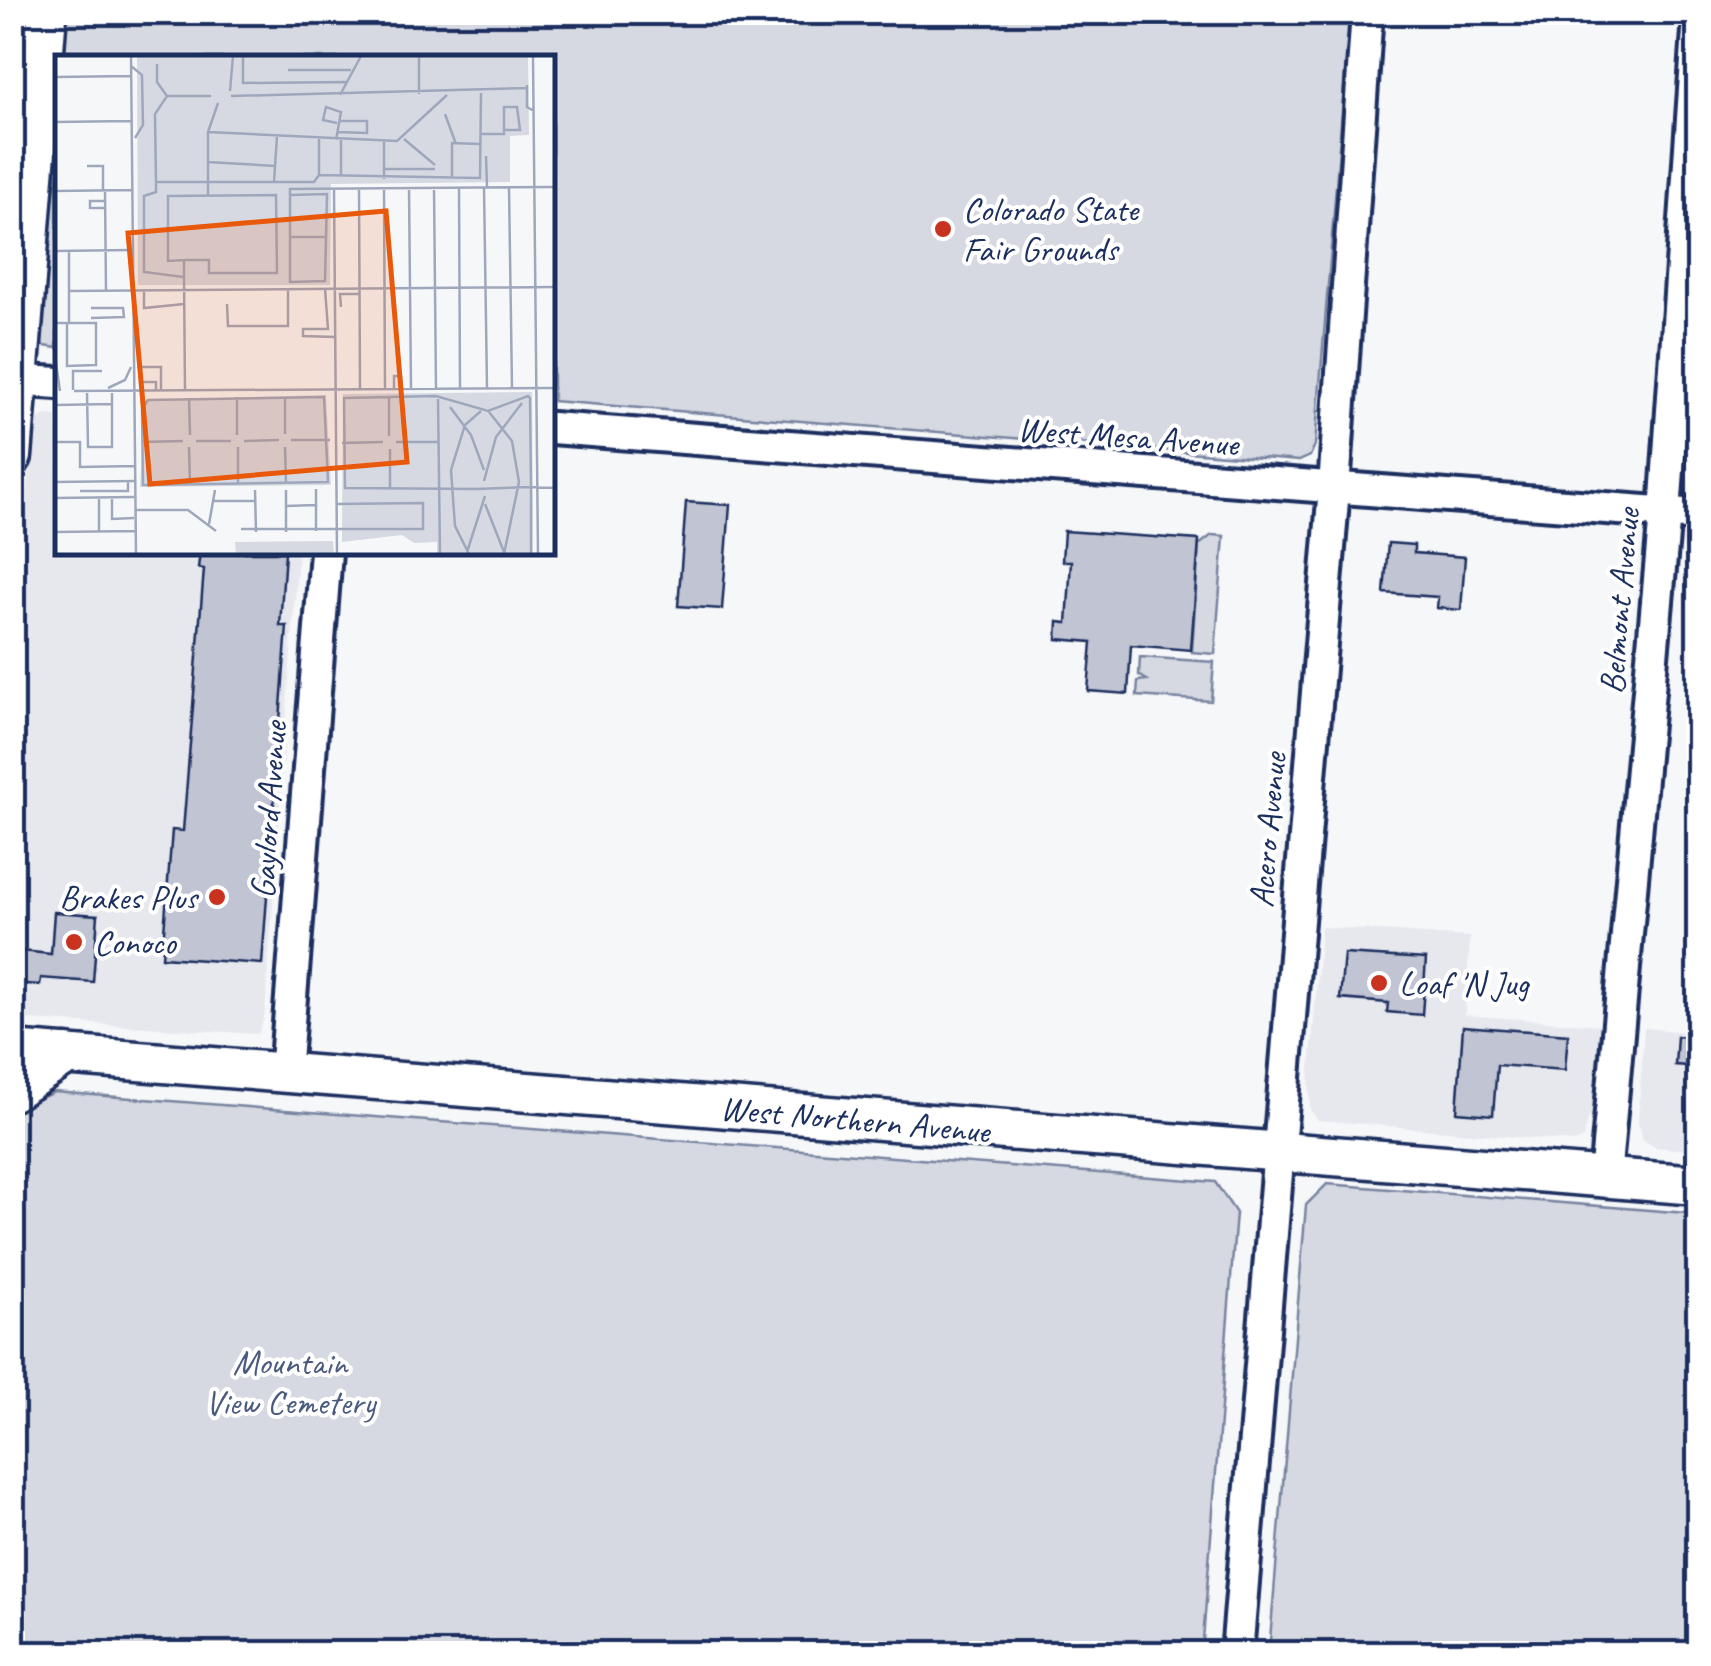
<svg xmlns="http://www.w3.org/2000/svg" width="1711" height="1666" font-family="Caveat,sans-serif">
<style>
.built{fill:#e6e8ee}
.green{fill:#d6d9e2;stroke:#7884a0;stroke-width:2.5}
.building{fill:#c0c4d3;stroke:#1b2f5e;stroke-width:2.5}
.lines{fill:none;stroke-linecap:round;stroke-linejoin:round}
.minor-casing{stroke:#1b2f5e;stroke-width:38}
.major-casing{stroke:#1b2f5e;stroke-width:45}
.minor{stroke:#fff;stroke-width:30}
.major{stroke:#fff;stroke-width:38}
.poi-dot{fill:#c8321e;stroke:#fff;stroke-width:4}
.labels{text-anchor:middle;stroke-width:8;stroke-linejoin:round;paint-order:stroke}
.poi-label{font-size:35px;fill:#1b2f5e;stroke:#fff;text-anchor:start}
.street-label{font-size:35px;fill:#1b2f5e;stroke:#fff}
.park-label{font-size:35px;fill:#4a5a7f;stroke:#fff}
.inset-road{fill:none;stroke:#9ea7bb;stroke-width:2.5}
.view{fill:#e8590c;fill-opacity:0.15;stroke:#e8590c;stroke-width:5}
.inset-edge{fill:none;stroke:#1b2f5e;stroke-width:5}
</style>
<rect width="100%" height="100%" fill="#f6f7f9"/>
<filter id="ink" filterUnits="userSpaceOnUse"><feTurbulence type="fractalNoise" baseFrequency=".01" numOctaves="2"/><feDisplacementMap in="SourceGraphic" scale="20" xChannelSelector="R" yChannelSelector="G"/><feConvolveMatrix kernelMatrix="1 2 1 2 8 2 1 2 1" color-interpolation-filters="sRGB"/></filter>
<g filter="url(#ink)">
<!-- built -->
<g class="built">
<polygon points="45,415 57,416 58,552 298,553 265,1014 258,1034 13,1019 13,701 33,423"/>
<polygon points="1321,927 1470,937 1465,1015 1602,1025 1595,1114 1589,1117 1583,1138 1575,1142 1318,1120 1310,1110 1309,1084"/>
<polygon points="1644,1028 1698,1033 1698,1151 1655,1147 1643,1140 1638,1122"/>
</g>
<!-- green -->
<g class="green">
<polygon points="65,12 1350,13 1315,445 1310,456 1299,461 553,401 552,58 62,58"/>
<polygon points="57,107 57,348 38,345"/>
<polygon points="1212,535 1224,536 1215,654 1192,652 1199,545"/>
<polygon points="1140,657 1214,662 1211,701 1137,696 1138,681 1147,680 1139,675"/>
<polygon points="54,1092 1215,1182 1236,1213 1202,1653 13,1654 13,1110"/>
<polygon points="1327,1184 1698,1214 1698,1653 1269,1653 1306,1205"/>
</g>
<!-- building -->
<g class="building">
<polygon points="686,502 730,505 722,609 678,606"/>
<polygon points="1064,531 1199,540 1191,650 1131,645 1128,694 1088,691 1092,642 1057,639 1058,622 1067,623 1071,561 1062,561"/>
<polygon points="1388,543 1414,545 1414,553 1465,557 1461,610 1437,608 1438,597 1384,593"/>
<polygon points="200,552 285,552 280,626 287,626 262,964 162,957 172,830 183,831 204,569 198,568"/>
<polygon points="54,912 98,915 93,982 41,978 40,985 12,983 12,950 51,954"/>
<polygon points="1344,954 1426,959 1422,1015 1387,1012 1388,1003 1340,999"/>
<polygon points="1463,1026 1568,1034 1565,1070 1497,1065 1493,1115 1457,1112"/>
<polygon points="1677,1036 1698,1038 1698,1067 1675,1065"/>
</g>
<g class="lines">
<defs>
<g id="minor">
<polyline points="12,380 58,383"/>
<polyline points="552,428 1698,515"/>
<polyline points="285,1074 326,552"/>
<polyline points="1605,1178 1665,513 1698,31"/>
<polyline points="1237,1654 1334,488 1367,12"/>
</g>
<g id="major">
<polyline points="12,456 47,12"/>
<polyline points="12,1051 1698,1185"/>
<polyline points="12,1091 67,1055"/>
</g>
</defs>
<!-- minor casing -->
<use href="#minor" class="minor-casing"/>
<!-- major casing -->
<use href="#major" class="major-casing"/>
<!-- minor -->
<use href="#minor" class="minor"/>
<!-- major -->
<use href="#major" class="major"/>
</g>
</g>
<!-- markers -->
<g class="poi-dot">
<circle cx="943" cy="229" r="10"/>
<circle cx="217" cy="897" r="10"/>
<circle cx="74" cy="942" r="10"/>
<circle cx="1379" cy="983" r="10"/>
</g>
<g class="labels">
<!-- poi labels -->
<g class="poi-label">
<text x="963" y="221">Colorado State<tspan x="963" dy="40">Fair Grounds</tspan></text>
<text x="197" y="909" text-anchor="end">Brakes Plus</text>
<text x="94" y="954">Conoco</text>
<text x="1399" y="995">Loaf 'N Jug</text>
</g>
<!-- street labels -->
<g class="street-label">
<text transform="translate(1128 436) rotate(4)" y="12">West Mesa Avenue</text>
<text transform="translate(1619 601) rotate(-85)" y="12">Belmont Avenue</text>
<text transform="translate(268 810) rotate(-86)" y="12">Gaylord Avenue</text>
<text transform="translate(1267 830) rotate(-85)" y="12">Acero Avenue</text>
<text transform="translate(855 1119) rotate(5)" y="12">West Northern Avenue</text>
</g>
<!-- park labels -->
<g class="park-label">
<text x="290" y="1374">Mountain<tspan x="290" dy="40">View Cemetery</tspan></text>
</g>
</g>
<!-- overview -->
<g transform="translate(55 55)">
<rect width="500" height="500" fill="#f6f7f9"/>
<path d="M82,1H473L474,80L455,81V127L276,129L275,230H83ZM477,337L478,499H382V487L359,488L347,480L287,487L288,339ZM271,340L276,430L85,432L90,345ZM278,486L279,499H181L180,487Z" fill="#d6d9e2"/>
<path class="inset-road" d="M76,1L81,499M188,1V28L291,27M478,1L483,499M102,9V27L112,41M76,11L87,20L88,70L80,83M233,15H296M0,22L76,21M472,30V52L479,56M175,36L178,1M364,39V1M285,40L306,1M112,41L100,59L101,127H259L264,120L425,123L426,38M112,41H156M176,41L472,33M390,59L401,89M0,67L76,66M153,77L342,86L392,40M282,77L312,78V66H284M425,79H449V52H462L465,75H449M349,84L380,110M281,85L286,57L271,52L268,65L282,68M329,87V124M0,96V165M431,101L432,132M153,107L220,111M32,111H48V136M329,114H380M264,120V84M286,120V85M397,123V88L425,89M101,127V137L89,141V217L129,222L130,335M219,127L222,81M404,132L405,333M429,132L432,333M454,132L457,333M304,133L305,335M329,133L330,334M354,133L356,333M379,133L381,334M279,134L282,499M0,136L78,135M50,136L51,236M235,140L272,139L270,226L235,227V134L500,132M153,141V77L163,48M50,146H35V153H50M235,182H272M14,195V268M0,196L75,195M129,222V205L113,206V141L221,140L222,218H154V205H129M270,234L273,274H248V281L280,282M89,235V253L129,249M14,236L500,232M172,249L173,271H233V235M286,252L285,239H305M36,253H68L69,262L36,263M0,268H41V310L12,311V268M0,301L5,336M82,312H106V336M86,312V327H101V335M53,333L70,325L76,312M339,333V321H346L347,333M18,335V316H47M19,336L500,333M32,338L33,392H57V338M182,342V380M230,342V379M269,342L273,427L88,430L87,354L93,345ZM334,342V381M134,343L135,380M383,344L385,499M0,350L57,349M395,352L416,380L429,415M434,357L457,386L464,427L449,499M236,385H275M141,386H176M189,386L224,385M0,387H25V412L80,411M87,387L128,386M341,387H383M287,388L328,387M134,392L135,430M183,392V429M230,392L231,429M335,394V433M429,426L441,382L467,348M0,427L79,426M261,434V476M200,435L201,477M231,435V477M25,436H73V426M44,442V476M57,442V464L79,463M0,443L79,442M159,446H200M430,449L449,497M231,451L261,450M81,455H133L161,476M154,469L160,435M186,474H368V448L281,449M0,477L80,476M412,497L430,441M414,499L400,471L396,415L410,370L426,356M476,499V432L475,343L473,341L433,356L381,341L289,343L290,433L421,434L476,432L500,433"/>
<path class="view" d="M331,156L352,407L95,429L73,178Z"/>
<rect width="500" height="500" class="inset-edge"/>
</g>
<!-- margin -->
<rect width="1711" height="1666" fill="none" stroke="#fff" stroke-width="50"/>
<rect x="25" y="25" width="1661" height="1616" fill="none" stroke="#1b2f5e" stroke-width="4" filter="url(#ink)"/>
</svg>
